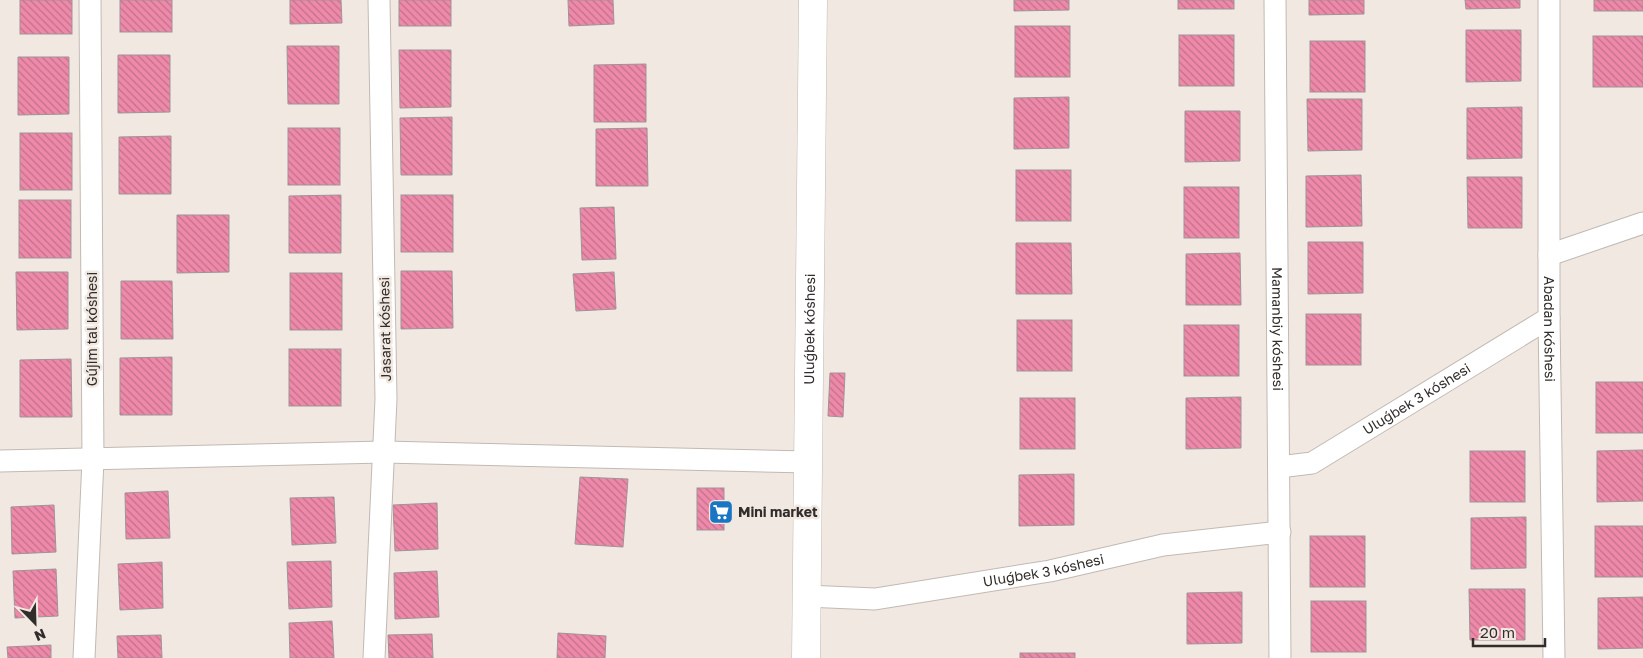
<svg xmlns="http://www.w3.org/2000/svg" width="1643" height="658" font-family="'Golos Text',sans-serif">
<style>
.building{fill:url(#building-back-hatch);stroke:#9e9396}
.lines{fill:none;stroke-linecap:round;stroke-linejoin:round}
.minor-casing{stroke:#c2b9b3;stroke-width:23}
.tertiary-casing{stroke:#c2b9b3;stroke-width:29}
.minor{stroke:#fff;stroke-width:21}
.tertiary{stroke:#fff;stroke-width:28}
.labels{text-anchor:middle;stroke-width:5;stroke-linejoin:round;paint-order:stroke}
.street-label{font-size:14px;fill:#312d2b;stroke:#f2e8e2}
.poi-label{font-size:14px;font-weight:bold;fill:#312d2b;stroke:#f2e8e2;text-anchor:start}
</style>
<defs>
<pattern id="building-back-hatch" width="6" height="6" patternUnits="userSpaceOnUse" patternTransform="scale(1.25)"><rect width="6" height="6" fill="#ef89aa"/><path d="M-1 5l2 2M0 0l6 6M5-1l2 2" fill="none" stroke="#c2708b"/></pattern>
</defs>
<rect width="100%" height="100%" fill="#f2e8e2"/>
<!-- building -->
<g class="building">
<rect x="20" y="0" width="52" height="34"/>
<rect x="120" y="0" width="52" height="32"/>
<polygon points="290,0 341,0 342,23 290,24"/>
<rect x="399" y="0" width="52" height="26"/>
<polygon points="568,0 613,0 614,24 569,26"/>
<polygon points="1014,0 1069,0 1069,10 1014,11"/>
<rect x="1178" y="0" width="56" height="9"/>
<polygon points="1309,0 1364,0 1364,14 1309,15"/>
<polygon points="1465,0 1520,0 1520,8 1466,9"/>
<rect x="1594" y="0" width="49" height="11"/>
<rect x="1015" y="26" width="55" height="51"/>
<polygon points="1466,30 1521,30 1521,81 1466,82"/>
<rect x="1179" y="35" width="55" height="51"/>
<rect x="1593" y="36" width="50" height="51"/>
<rect x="1310" y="41" width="55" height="51"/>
<polygon points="287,46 339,46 339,104 288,104"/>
<polygon points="399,50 451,50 451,107 400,108"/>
<polygon points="118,55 170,55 170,112 118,113"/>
<polygon points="18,57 69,57 69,114 18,115"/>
<polygon points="646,64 646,122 594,122 594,65"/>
<polygon points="1069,97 1069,148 1014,149 1014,98"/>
<polygon points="1307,99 1362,99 1362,150 1308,151"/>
<polygon points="1522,107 1522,158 1467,159 1467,108"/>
<polygon points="1185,111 1240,111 1240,161 1185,162"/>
<polygon points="452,117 452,175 401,175 400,118"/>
<rect x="288" y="128" width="52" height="57"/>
<polygon points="647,128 648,186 596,186 596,129"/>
<rect x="20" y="133" width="52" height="57"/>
<polygon points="171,136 171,194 119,194 119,137"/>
<rect x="1016" y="170" width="55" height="51"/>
<polygon points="1361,175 1362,226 1306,227 1306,176"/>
<polygon points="1467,177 1522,177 1522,228 1468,228"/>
<rect x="1184" y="187" width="55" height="51"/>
<polygon points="341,195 341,253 289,253 289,196"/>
<rect x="401" y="195" width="52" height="57"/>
<rect x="19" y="200" width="52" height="58"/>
<polygon points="614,207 616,259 582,260 580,208"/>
<polygon points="177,215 229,215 229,272 177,273"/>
<polygon points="1308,242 1363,242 1363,293 1308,294"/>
<polygon points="1016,243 1071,243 1072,294 1016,294"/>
<polygon points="1240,253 1241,305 1186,305 1186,254"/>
<polygon points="401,271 452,271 453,328 401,329"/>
<polygon points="16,272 68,272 68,329 17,330"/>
<polygon points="614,272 616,309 576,311 573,274"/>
<rect x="290" y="273" width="52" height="57"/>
<polygon points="121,281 172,281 173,339 121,339"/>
<rect x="1306" y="314" width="55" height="51"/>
<rect x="1017" y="320" width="55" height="51"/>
<rect x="1184" y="325" width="55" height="51"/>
<rect x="289" y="349" width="52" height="57"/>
<polygon points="172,357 172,415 120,415 120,358"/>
<polygon points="71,359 72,417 20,417 20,360"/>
<polygon points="830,373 845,373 843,417 828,416"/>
<rect x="1596" y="382" width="47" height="51"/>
<polygon points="1241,397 1241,448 1186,449 1186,398"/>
<rect x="1020" y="398" width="55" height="51"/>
<polygon points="1643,450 1643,501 1597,502 1597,451"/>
<rect x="1470" y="451" width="55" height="51"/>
<polygon points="1074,474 1074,525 1019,526 1019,475"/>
<polygon points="580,477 628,479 623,547 575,544"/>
<rect x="697" y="488" width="27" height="42"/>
<polygon points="168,491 170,538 126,539 125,493"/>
<polygon points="334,497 336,543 292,545 290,498"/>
<polygon points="437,503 438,549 395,551 393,505"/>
<polygon points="54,505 56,552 12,554 11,507"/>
<polygon points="1526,517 1526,568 1471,569 1471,518"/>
<rect x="1595" y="526" width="48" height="51"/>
<rect x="1310" y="536" width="55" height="51"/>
<polygon points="331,561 332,607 289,609 287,562"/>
<polygon points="162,562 163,608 120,610 118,564"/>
<polygon points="56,569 58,616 15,618 13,571"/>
<polygon points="437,571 439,617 395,619 394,573"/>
<polygon points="1469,589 1525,589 1525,640 1470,640"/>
<polygon points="1242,592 1242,643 1187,644 1187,593"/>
<polygon points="1643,597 1643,648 1598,649 1598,598"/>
<rect x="1311" y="601" width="55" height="51"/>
<polygon points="332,621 334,658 290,658 289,623"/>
<polygon points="558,633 606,636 605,658 557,658"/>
<polygon points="432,634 433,658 389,658 388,635"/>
<polygon points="161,635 162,658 118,658 117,636"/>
<polygon points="51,645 51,658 8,658 7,647"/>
<rect x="1020" y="653" width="55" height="5"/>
</g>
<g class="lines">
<defs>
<g id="minor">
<path id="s1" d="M1275,0L1280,658"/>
<path id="s2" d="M1549,0V318L1554,658"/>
<polyline points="1549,255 1643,223"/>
<polyline points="0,461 384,452 808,462"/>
<path id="s3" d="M1279,467L1312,463L1549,318"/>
<path id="s4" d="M806,596L875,599L1050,571L1163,545L1280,532"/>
<polyline points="84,658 93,460 90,0"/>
<polyline points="374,658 386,399 379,0"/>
</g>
<g id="tertiary">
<path id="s5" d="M806,658L813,0"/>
</g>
</defs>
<!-- minor casing -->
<use href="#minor" class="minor-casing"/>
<!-- tertiary casing -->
<use href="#tertiary" class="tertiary-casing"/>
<!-- minor -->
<use href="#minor" class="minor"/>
<!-- tertiary -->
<use href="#tertiary" class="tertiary"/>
</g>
<!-- icons -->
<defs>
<symbol id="supermarket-square" viewBox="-11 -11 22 22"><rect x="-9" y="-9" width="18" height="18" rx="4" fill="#1a75c2" stroke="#f2e8e2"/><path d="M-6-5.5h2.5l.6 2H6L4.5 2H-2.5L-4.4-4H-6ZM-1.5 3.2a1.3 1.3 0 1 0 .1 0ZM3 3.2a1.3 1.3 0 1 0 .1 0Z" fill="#fff"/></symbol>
</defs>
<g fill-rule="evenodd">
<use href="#supermarket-square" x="707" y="498" width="28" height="28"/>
</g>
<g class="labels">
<!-- street labels -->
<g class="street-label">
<text transform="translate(92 329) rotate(-90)" y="5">Gújim tal kóshesi</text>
<text transform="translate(385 329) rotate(-91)" y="5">Jasarat kóshesi</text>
<text dy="5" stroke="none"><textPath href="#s5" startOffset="329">Uluǵbek kóshesi</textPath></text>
<text dy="5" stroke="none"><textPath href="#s1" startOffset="329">Mamanbiy kóshesi</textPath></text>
<text dy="5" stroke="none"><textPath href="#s2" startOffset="329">Abadan kóshesi</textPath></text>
<text dy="5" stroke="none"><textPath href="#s3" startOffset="156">Uluǵbek 3 kóshesi</textPath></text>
<text dy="5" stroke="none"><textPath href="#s4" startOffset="240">Uluǵbek 3 kóshesi</textPath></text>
</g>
<!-- poi labels -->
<g class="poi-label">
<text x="738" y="517">Mini market</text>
</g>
</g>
<!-- north arrow -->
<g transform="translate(35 623) rotate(157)" stroke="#f2e8e2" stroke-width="4" paint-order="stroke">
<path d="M0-4L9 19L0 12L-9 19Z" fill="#312d2b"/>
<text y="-8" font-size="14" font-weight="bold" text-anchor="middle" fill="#312d2b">N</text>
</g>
<!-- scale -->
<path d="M1473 638v8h72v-8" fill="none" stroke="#312d2b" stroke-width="2.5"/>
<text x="1480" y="638" font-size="15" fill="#312d2b" stroke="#f2e8e2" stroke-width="4" paint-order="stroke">20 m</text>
</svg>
